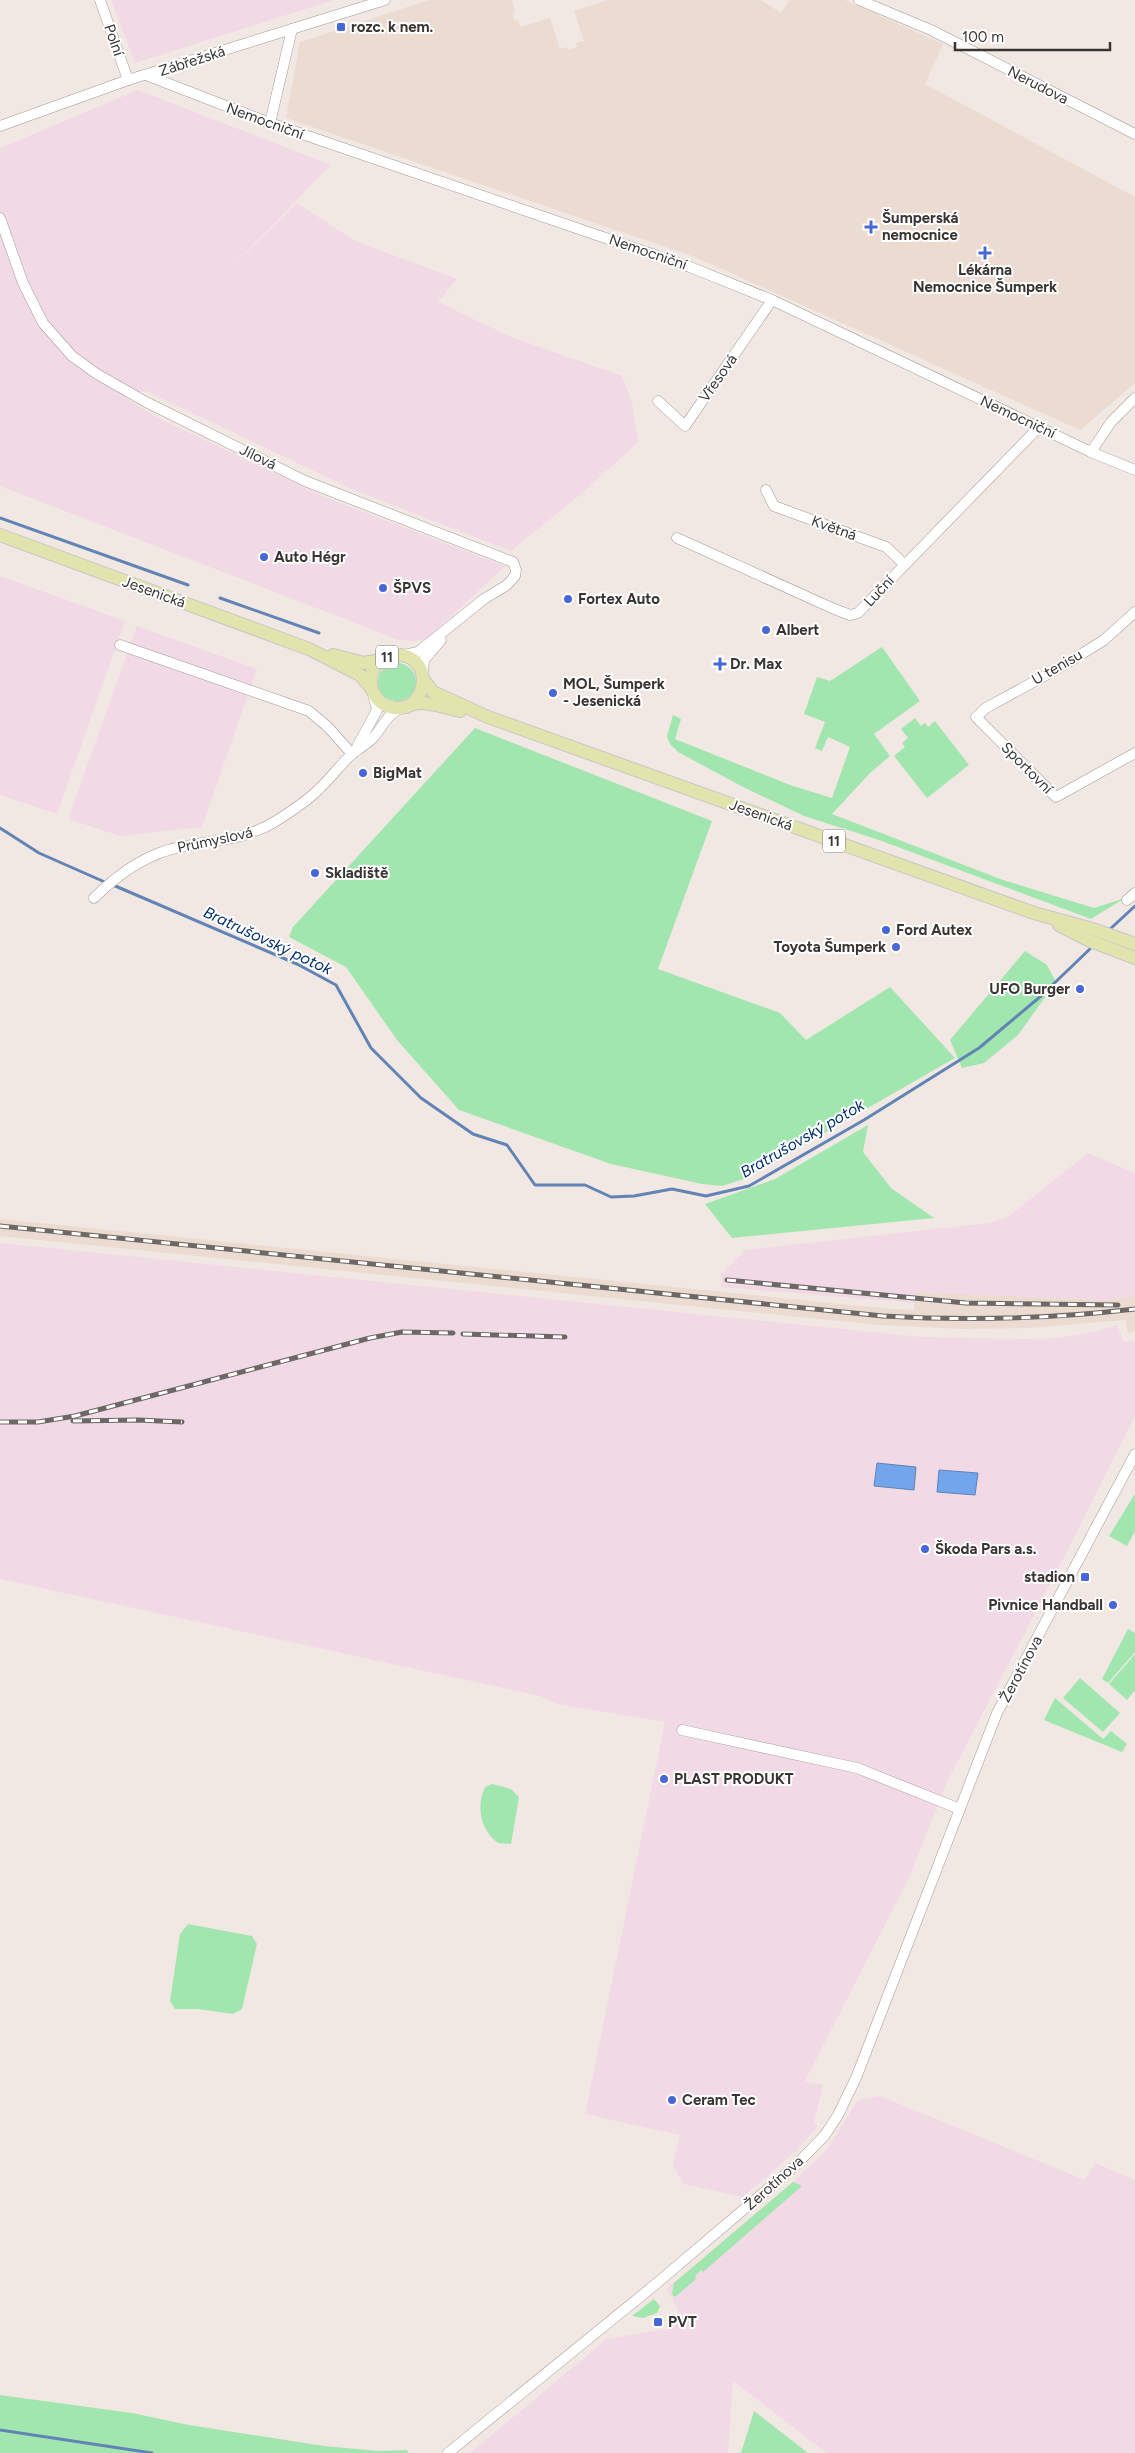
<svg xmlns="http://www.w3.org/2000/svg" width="1135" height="2453" font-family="Figtree,sans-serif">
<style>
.built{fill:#ebdbd1}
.industrial{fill:#f1d9e5}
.green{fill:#a2e6af}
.water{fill:#73a5ed;stroke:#6183b5}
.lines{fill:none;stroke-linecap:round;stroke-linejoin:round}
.stream{stroke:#6183b5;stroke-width:3}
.minor-casing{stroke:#a19893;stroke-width:11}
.major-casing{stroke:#c7c6c6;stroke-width:14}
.minor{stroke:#fff;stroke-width:10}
.major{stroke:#e1e4ad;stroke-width:12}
.rail-casing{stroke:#6d6865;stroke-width:5}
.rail{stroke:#fff;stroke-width:3;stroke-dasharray:9;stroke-linecap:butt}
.poi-dot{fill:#4766d9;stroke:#fff;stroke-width:2}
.labels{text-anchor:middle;stroke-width:4;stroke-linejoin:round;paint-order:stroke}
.shield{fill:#fff;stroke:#747270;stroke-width:1}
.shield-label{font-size:14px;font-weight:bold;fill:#383533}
.poi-label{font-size:15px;font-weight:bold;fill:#383533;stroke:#fff;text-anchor:start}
.street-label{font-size:15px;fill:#383533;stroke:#fff}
.water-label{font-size:16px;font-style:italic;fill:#002f6d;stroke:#fff}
</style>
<rect width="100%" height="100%" fill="#f2e8e3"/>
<!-- built -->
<g class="built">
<polygon points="429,0 512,0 515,11 512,12 515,21 518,20 520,27 550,18 560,49 568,47 569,50 577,47 576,43 584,41 574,11 608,0 761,0 781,13 790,0 845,0 943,44 925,84 1135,197 1135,383 1080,430 695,257 286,118 300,42"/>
<polygon points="0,1219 882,1308 914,1310 915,1292 1104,1300 1135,1296 1135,1331 1128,1333 1125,1320 1031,1328 961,1329 880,1325 709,1308 0,1236"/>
</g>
<!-- industrial -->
<g class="industrial">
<polygon points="111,0 334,0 135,63"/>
<polygon points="138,90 331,165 214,285 297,203 355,241 457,279 438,302 511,337 622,376 632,402 638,442 581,494 511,551 354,490 146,391 123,396 154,416 322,496 505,566 428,638 415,641 399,640 0,486 0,148"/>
<polygon points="0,576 125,621 57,814 0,795"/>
<polygon points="137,626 257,669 202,827 120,836 68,819"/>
<polygon points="1088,1153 1135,1173 1135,1296 1104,1300 916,1292 915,1303 721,1287 721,1274 745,1250 989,1223 1008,1217"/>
<polygon points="0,1243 922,1337 1025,1339 1057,1338 1095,1332 1117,1325 1124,1342 1135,1341 1135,1416 1076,1534 945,1786 910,1876 805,2081 823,2085 814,2123 818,2126 796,2151 743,2197 684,2184 673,2166 680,2135 585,2114 665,1722 557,1704 540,1696 0,1579"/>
<polygon points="880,2096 1085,2180 1095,2163 1135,2180 1135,2453 827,2453 733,2381 728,2453 470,2453 607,2339 671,2328 684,2319 666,2289 793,2182 827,2149 858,2100"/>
</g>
<!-- green -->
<g class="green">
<polygon points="882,647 920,701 874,734 890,756 870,773 832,814 1003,880 1094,908 1125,898 1091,919 879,840 804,816 745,788 678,752 670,744 667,736 673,715 681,719 675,739 790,785 832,798 850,747 828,737 822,751 815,748 825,722 804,714 817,677 830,681"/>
<circle cx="397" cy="682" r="19"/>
<polygon points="915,718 921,726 925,723 928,727 935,721 969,765 927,798 894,756 905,747 902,743 908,738 901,729"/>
<polygon points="475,728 712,821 658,969 780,1013 806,1040 890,987 955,1058 744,1179 722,1186 702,1184 611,1164 459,1110 397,1040 346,967 289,937 293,927"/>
<polygon points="1025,951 1047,965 1056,982 1018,1035 984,1063 962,1068 950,1040"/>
<polygon points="868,1125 863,1152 891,1188 934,1218 732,1238 705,1204 775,1179"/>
<polygon points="1135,1494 1135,1531 1127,1546 1109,1536"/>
<polygon points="1128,1629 1135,1633 1135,1652 1108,1683 1102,1679"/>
<polygon points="1135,1654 1135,1690 1127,1700 1109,1684"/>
<polygon points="1080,1678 1120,1713 1103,1732 1063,1698"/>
<polygon points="1055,1698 1103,1739 1111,1731 1127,1744 1122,1752 1044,1720"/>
<path d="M492,1784L511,1789L519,1797L511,1844L498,1843C480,1830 476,1806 485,1787Z"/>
<polygon points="188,1924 252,1936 257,1944 242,2009 233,2014 198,2009 175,2009 170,2001 180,1934"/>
<polygon points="793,2182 802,2186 703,2272 701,2270 695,2276 696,2279 675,2297 672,2294 674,2283"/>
<polygon points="654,2299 660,2306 657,2313 643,2318 632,2316"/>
<polygon points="0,2395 132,2413 189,2425 324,2446 379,2451 407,2450 408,2453 0,2453"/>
<polygon points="754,2411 808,2453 741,2453"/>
</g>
<!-- water -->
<g class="water">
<polygon points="877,1463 916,1467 914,1490 874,1486"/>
<polygon points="939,1470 978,1473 975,1495 937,1492"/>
</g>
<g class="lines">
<!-- stream -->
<g class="stream">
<polyline points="0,518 188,585"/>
<polyline points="220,598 319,633"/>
<polyline points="0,828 39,853 107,883"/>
<polyline points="113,885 297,964 336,985 371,1048 421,1098 473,1134 507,1145 535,1185 585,1185 611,1197 634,1196 672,1189 706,1196 749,1186 864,1120 979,1048 1041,996 1093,946"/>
<polyline points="1108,931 1135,906"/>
<polyline points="0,2430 152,2453"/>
</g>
<defs>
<g id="minor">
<polyline points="100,0 128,80"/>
<polyline points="859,0 931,30 1135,134"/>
<polyline points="146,75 270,123 690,267 772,300 1091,452 1135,470"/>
<polyline points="270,123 292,29"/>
<polyline points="0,126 128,80 385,0"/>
<polyline points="0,218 23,283 43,323 72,356 97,374 146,402 305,481 513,562 516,570 515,576 507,585 484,599 418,652 404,655"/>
<polyline points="658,401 685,426 772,300"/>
<polyline points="1091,452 1111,422 1135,398"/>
<polyline points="766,490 774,506 886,547 904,564"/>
<polyline points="677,538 832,608 850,615 858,613 1039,427"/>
<polyline points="1135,612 1104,640 1064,665 986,708 976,717 1056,797 1135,753"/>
<polyline points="120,645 309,711 328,727 352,754"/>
<polyline points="423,674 424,660 441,640"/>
<polyline points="357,747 377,710 373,694"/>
<path d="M94,898C119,873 147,853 181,847C214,840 246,840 276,821C290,812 306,802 318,790C330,779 340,765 352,754C359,748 367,744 373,738C383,727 387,714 401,708"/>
<polyline points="1127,900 1135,893"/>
<polyline points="682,1730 857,1768 960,1809"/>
<polyline points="448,2453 657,2283 795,2166 825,2135 838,2115 856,2078 997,1713 1135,1454"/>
</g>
<g id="major">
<polyline points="0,535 309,649 360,675 371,688"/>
<polyline points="333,655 364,663 381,660"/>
<polyline points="423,679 433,692 488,717 1034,913 1096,930 1135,944"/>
<path d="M407,707C433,692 426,652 394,655C386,656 379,660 375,667C364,684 376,708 397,708C406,708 414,702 423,703C435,704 448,708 460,711"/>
<polyline points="1059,925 1090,941 1135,958"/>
</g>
</defs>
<!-- minor casing -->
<use href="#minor" class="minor-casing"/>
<!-- major casing -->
<use href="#major" class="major-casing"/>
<!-- minor -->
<use href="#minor" class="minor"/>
<!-- major -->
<use href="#major" class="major"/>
<defs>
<g id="rail">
<path d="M0,1226L883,1316C968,1321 1050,1319 1135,1309"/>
<polyline points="727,1280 966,1303 1118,1305"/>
<polyline points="463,1334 565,1337"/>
<polyline points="73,1421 138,1420 182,1422"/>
<polyline points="0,1422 38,1422 75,1416 370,1338 402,1332 453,1333"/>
</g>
</defs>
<!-- rail casing -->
<use href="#rail" class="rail-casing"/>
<!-- rail -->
<use href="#rail" class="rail"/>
</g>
<!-- markers -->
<g class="poi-dot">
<rect x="336" y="22" width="10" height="10" rx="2.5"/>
<path d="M868.5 219.5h5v5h5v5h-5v5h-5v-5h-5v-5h5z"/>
<path d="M982.5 245.5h5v5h5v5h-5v5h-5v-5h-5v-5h5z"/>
<circle cx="264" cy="557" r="5"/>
<circle cx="383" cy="588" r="5"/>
<circle cx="568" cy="599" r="5"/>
<circle cx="766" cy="630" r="5"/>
<path d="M717.5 656.5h5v5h5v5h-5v5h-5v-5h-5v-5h5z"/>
<circle cx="553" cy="693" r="5"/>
<circle cx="363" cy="773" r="5"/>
<circle cx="315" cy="873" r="5"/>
<circle cx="886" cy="930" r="5"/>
<circle cx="896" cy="947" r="5"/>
<circle cx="1080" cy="989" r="5"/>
<circle cx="925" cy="1549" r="5"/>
<rect x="1080" y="1572" width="10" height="10" rx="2.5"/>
<circle cx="1113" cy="1605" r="5"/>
<circle cx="664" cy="1779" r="5"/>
<circle cx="672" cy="2100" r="5"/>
<rect x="653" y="2317" width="10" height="10" rx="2.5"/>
</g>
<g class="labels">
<!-- shield labels -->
<g class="shield">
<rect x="376" y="645.5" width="22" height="23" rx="4"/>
<rect x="823" y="829.5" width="22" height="23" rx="4"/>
</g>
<g class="shield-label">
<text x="387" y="662">11</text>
<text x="834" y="846">11</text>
</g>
<!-- poi labels -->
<g class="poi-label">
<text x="351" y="32">rozc. k nem.</text>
<text x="882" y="223">Šumperská<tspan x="882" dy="17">nemocnice</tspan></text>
<text x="985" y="275" text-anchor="middle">Lékárna<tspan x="985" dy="17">Nemocnice Šumperk</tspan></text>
<text x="274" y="562">Auto Hégr</text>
<text x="393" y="593">ŠPVS</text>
<text x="578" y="604">Fortex Auto</text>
<text x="776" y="635">Albert</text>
<text x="730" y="669">Dr. Max</text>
<text x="563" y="689">MOL, Šumperk<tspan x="563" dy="17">- Jesenická</tspan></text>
<text x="373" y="778">BigMat</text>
<text x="325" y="878">Skladiště</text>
<text x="896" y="935">Ford Autex</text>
<text x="886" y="952" text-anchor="end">Toyota Šumperk</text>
<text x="1070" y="994" text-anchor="end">UFO Burger</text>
<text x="935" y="1554">Škoda Pars a.s.</text>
<text x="1075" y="1582" text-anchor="end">stadion</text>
<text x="1103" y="1610" text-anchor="end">Pivnice Handball</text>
<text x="674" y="1784">PLAST PRODUKT</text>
<text x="682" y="2105">Ceram Tec</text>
<text x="668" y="2327">PVT</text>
</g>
<!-- street labels -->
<g class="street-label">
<text transform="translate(114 40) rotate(71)" y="5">Polní</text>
<text transform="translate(192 61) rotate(-18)" y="5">Zábřežská</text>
<text transform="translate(1038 85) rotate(27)" y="5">Nerudova</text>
<text transform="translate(265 121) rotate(20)" y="5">Nemocniční</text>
<text transform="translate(648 252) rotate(19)" y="5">Nemocniční</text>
<text transform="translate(718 378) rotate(-55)" y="5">Vřesová</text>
<text transform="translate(1018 417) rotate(25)" y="5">Nemocniční</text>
<text transform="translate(258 457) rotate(26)" y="5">Jílová</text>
<text transform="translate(834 528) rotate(20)" y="5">Květná</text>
<text transform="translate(879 591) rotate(-47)" y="5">Luční</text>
<text transform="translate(154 592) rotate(20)" y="5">Jesenická</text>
<text transform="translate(1057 667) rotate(-30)" y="5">U tenisu</text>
<text transform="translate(1027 768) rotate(45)" y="5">Sportovní</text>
<text transform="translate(761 815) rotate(20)" y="5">Jesenická</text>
<text transform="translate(215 840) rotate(-12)" y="5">Průmyslová</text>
<text transform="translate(1021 1669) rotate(-62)" y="5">Žerotínova</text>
<text transform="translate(774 2183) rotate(-42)" y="5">Žerotínova</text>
</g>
<!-- water labels -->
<g class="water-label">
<text transform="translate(268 940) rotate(25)" y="6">Bratrušovský potok</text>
<text transform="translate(802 1138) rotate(-30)" y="6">Bratrušovský potok</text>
</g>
</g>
<!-- scale -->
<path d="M955 42v8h155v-8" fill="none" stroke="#383533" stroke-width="2.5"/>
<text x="962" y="42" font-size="15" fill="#383533" stroke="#ffffff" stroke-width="4" paint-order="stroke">100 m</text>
</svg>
